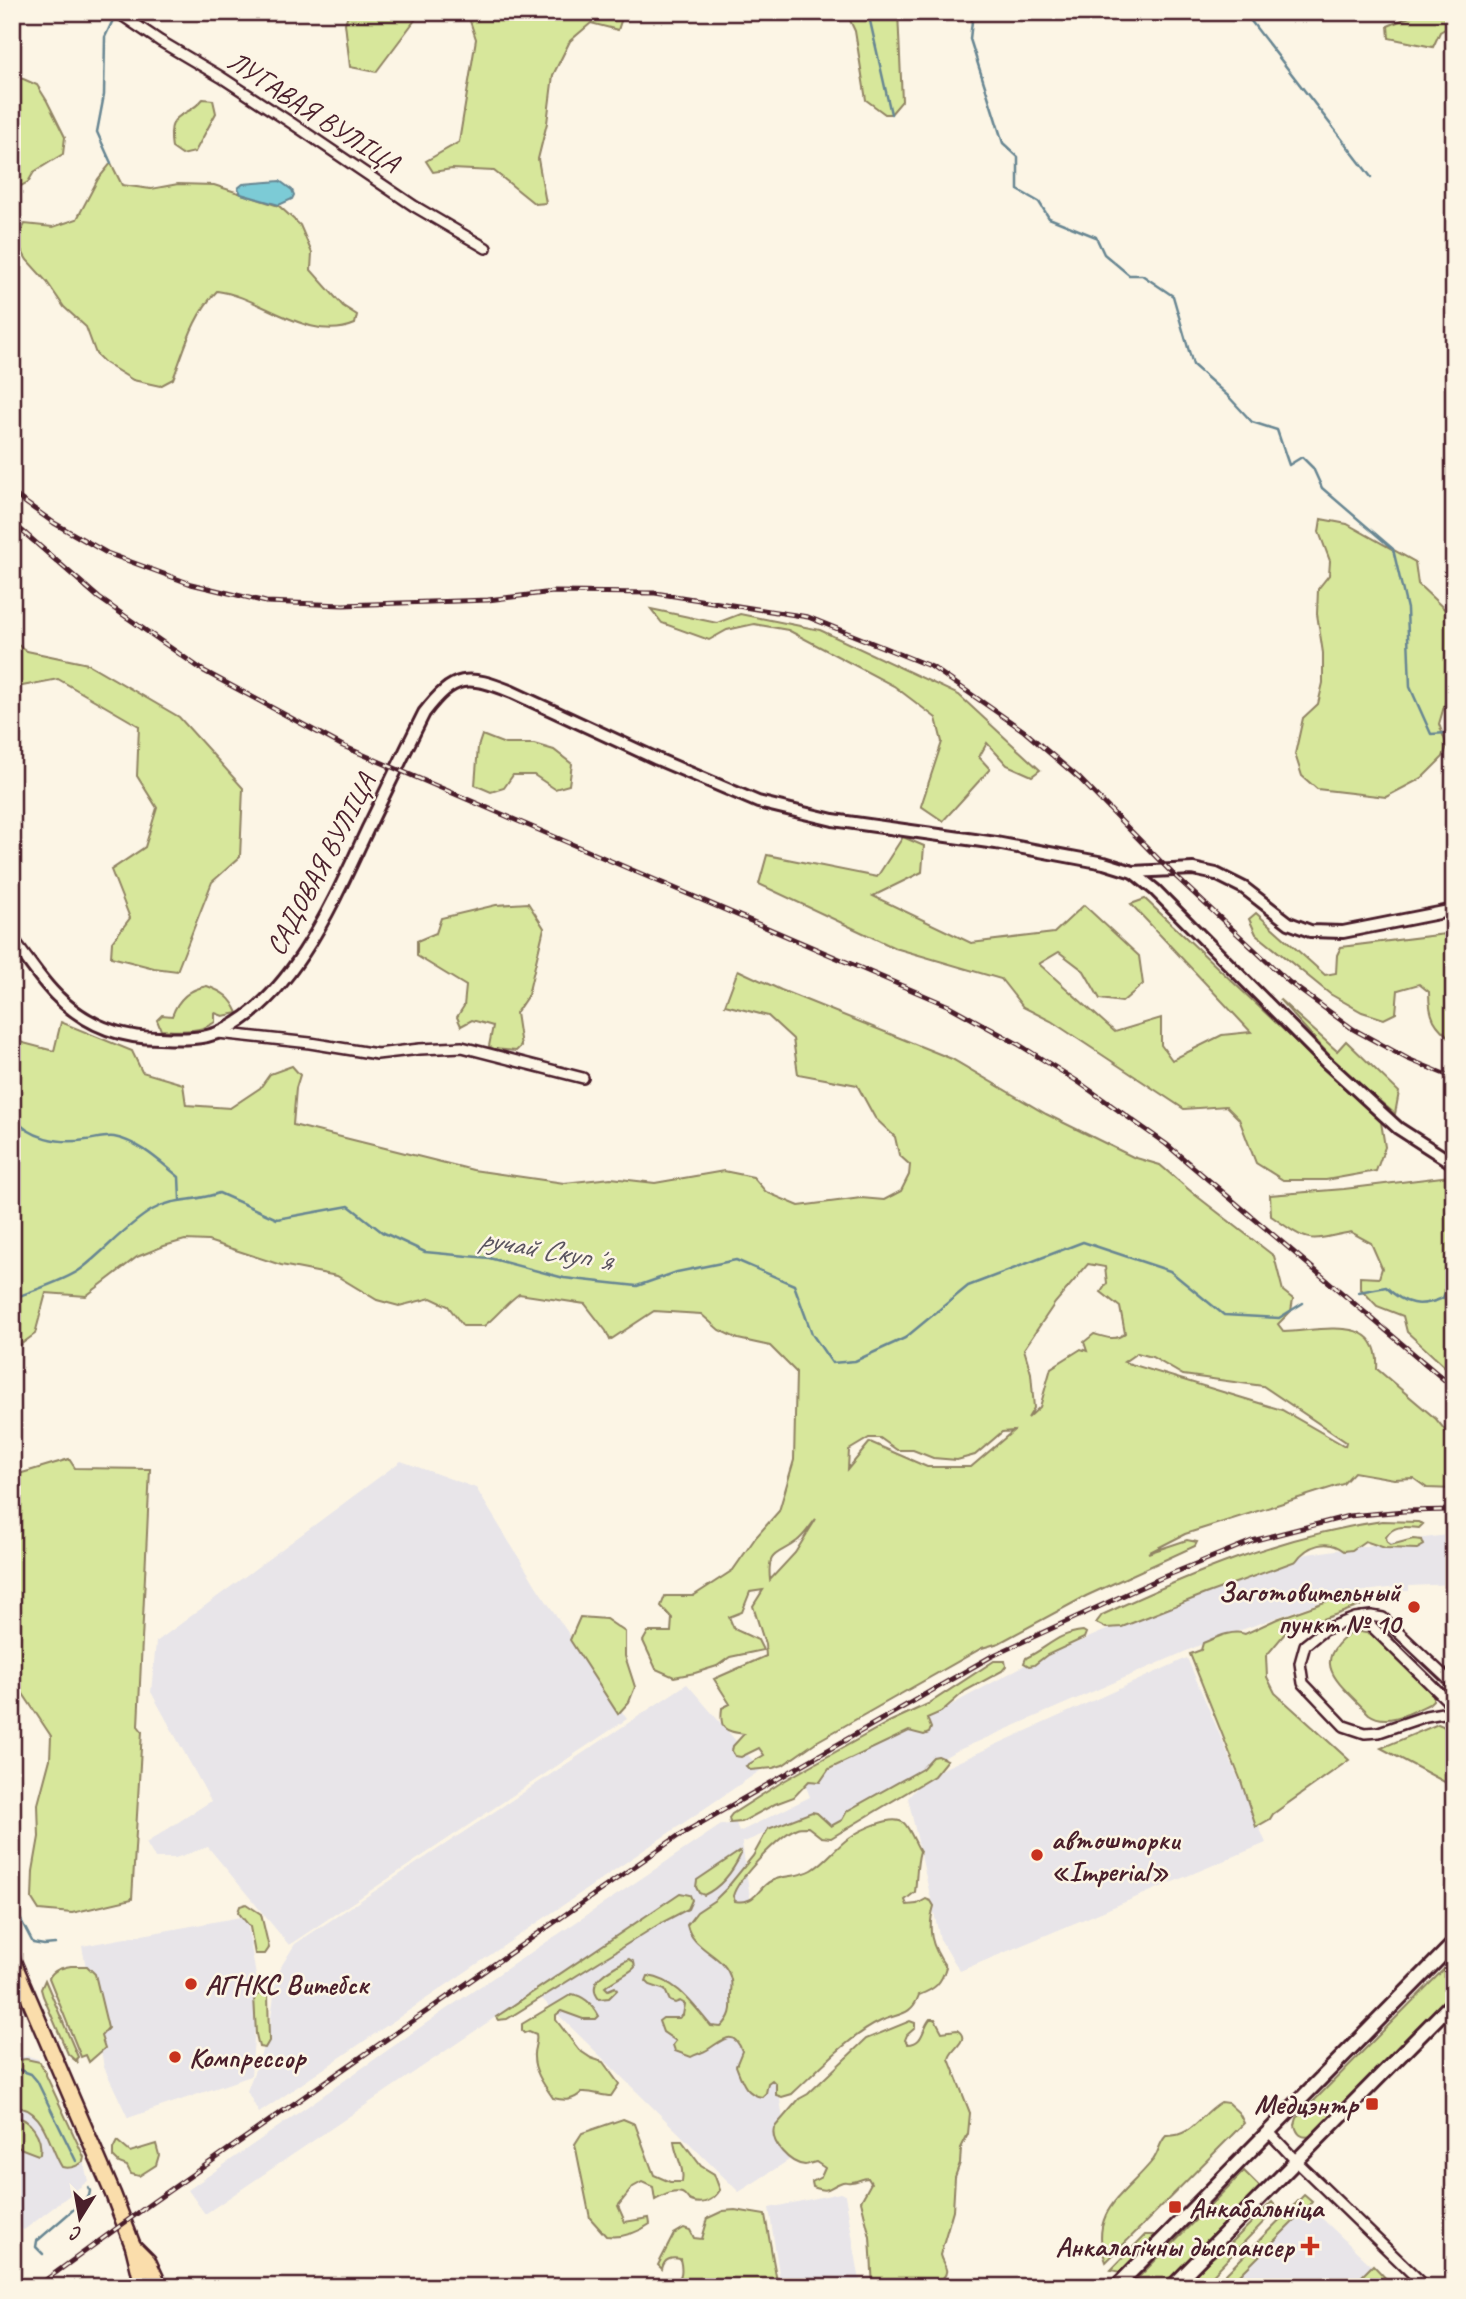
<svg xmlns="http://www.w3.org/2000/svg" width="1466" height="2299" font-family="Caveat,sans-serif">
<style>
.built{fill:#e8e5e9}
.green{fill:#d7e79b;stroke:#908363;stroke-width:2;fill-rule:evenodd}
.water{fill:#7bcbd6;stroke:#678692;stroke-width:2}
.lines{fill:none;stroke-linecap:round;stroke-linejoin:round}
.stream{stroke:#678692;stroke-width:2.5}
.minor-casing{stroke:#4a1f2b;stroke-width:14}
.tertiary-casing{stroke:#4a1f2b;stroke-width:16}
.secondary-casing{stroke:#4a1f2b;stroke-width:18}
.primary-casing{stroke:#4a1f2b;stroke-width:19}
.minor{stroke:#fcf5e5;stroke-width:9}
.tertiary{stroke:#fcf5e5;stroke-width:10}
.secondary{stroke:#fcf5e5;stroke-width:12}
.primary{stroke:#faddab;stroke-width:14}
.rail-casing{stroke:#4a1f2b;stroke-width:5}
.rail{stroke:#fcf5e5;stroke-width:2.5;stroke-dasharray:8;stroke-linecap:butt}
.poi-dot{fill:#c8321e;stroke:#fcf5e5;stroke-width:2.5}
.labels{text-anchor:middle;stroke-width:5;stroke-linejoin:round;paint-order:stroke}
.street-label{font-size:28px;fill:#4a1f2b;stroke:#fcf5e5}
.poi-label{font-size:28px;font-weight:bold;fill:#4a1f2b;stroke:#fcf5e5;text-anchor:start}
.water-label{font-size:30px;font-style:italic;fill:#59535e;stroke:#fcf5e5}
</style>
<rect width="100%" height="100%" fill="#fcf5e5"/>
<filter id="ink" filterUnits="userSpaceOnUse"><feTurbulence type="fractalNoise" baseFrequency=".0143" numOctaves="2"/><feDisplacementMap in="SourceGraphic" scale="14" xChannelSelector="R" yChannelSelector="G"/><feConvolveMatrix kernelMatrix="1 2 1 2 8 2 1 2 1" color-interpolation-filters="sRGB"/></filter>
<g filter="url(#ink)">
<!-- built -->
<g class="built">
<polygon points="401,1461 476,1488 538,1589 627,1719 289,1945 208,1847 175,1858 155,1858 146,1843 211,1801 151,1692 156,1642"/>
<polygon points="1454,1534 1454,1584 1409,1586 1409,1591 1397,1591 1396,1587 1358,1592 1357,1598 1340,1600 1337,1596 1207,1642 954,1752 843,1815 844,1823 829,1830 818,1811 742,1843 789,2160 739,2192 534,1991 205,2214 188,2190 445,2010 721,1825 736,1823 739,1832 810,1797 805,1784 1025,1665 1204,1588 1307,1554"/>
<polygon points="1187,1658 1266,1843 960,1971 940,1939 908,1798 927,1776"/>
<polygon points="687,1684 761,1770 259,2113 247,2091 269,2032 277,1973 295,1944"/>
<polygon points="246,1916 258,1988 251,2076 128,2118 104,2067 82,1946"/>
<polygon points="28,2056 38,2059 82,2155 88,2181 24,2230 12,2224 12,2062 18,2058"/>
<polygon points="840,2193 845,2195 861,2287 781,2287 769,2208"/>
<polygon points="1309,2206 1394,2287 1228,2287"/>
</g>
<!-- green -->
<g class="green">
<polygon points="349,12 421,12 376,72 350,67 345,23"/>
<polygon points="467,12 624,12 618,30 591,23 570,41 553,75 547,123 538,159 546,203 535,204 494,171 452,169 433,172 426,161 459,142 476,39"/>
<polygon points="846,12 898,12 902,101 891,114 885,114 866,100 855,31"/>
<polygon points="1421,12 1454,12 1454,24 1440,32 1433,47 1389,38 1388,26"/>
<polygon points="12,74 37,85 47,101 65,137 63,154 34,172 28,182 19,187 12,182"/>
<path d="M203,99L213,100L216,113L195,152L182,155L172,148C166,108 185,121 203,99Z"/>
<path d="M111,163L122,185L151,189L178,184L214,185L279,206L300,225L312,253L311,270L343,306L357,315L355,324C309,344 260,296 217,291C192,317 186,346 173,379L160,386L133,380L105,363L96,354L86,327L64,307L47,282L27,260L16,241L25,224L53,227L77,219L98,179Z"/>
<polygon points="1321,519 1347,524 1415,562 1418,584 1454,618 1454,672 1439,724 1447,746 1443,757 1422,778 1386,797 1317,789 1302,776 1295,754 1303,718 1318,704 1323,683 1323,653 1317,614 1318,589 1329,575 1330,561 1319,532"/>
<polygon points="651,609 717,623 740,614 820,630 959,695 1040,770 1032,776 1007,765 987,743 979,757 990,769 943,821 921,806 942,742 936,718 894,686 788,630 754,624 727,630 709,640 662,623"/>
<polygon points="12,641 27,651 88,664 179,717 243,788 240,857 212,882 177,971 154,968 111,957 112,942 130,918 111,870 145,847 157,808 137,776 139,726 58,679 12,688"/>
<polygon points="482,735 505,744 534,744 554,750 572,764 569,785 555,789 534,775 513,775 504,788 491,792 475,785 478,747"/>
<polygon points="903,837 924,846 922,872 873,896 971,943 1054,933 1084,905 1139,956 1143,984 1122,1002 1100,999 1084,971 1059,952 1039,964 1115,1032 1161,1018 1161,1045 1172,1060 1222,1035 1251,1032 1131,904 1145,899 1381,1122 1385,1147 1376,1171 1326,1180 1283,1180 1256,1163 1239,1119 1226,1106 1184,1109 1051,1021 1023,1007 1001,979 895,948 759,884 767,855 877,877"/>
<polygon points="528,903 544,928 528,995 516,1013 521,1046 516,1051 494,1049 489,1046 493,1026 472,1020 461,1026 457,1017 464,1006 466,986 417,956 417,941 436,933 441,918 496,905"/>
<path d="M1256,913L1325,975L1336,973L1337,955L1341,947L1454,933V1041C1434,1026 1429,1017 1429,992L1419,984L1398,990L1396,1013L1384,1019L1362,1012L1330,994L1256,934L1249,919Z"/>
<path d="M738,970L781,990L952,1059L1046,1114L1133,1157L1160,1165L1194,1194L1274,1256L1283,1291L1293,1299L1291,1311L1278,1324L1284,1332C1321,1331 1381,1313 1377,1369L1436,1419L1454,1441V1489L1427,1488L1413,1478L1394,1479L1354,1472L1343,1484L1185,1534L1148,1553L1187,1540L1197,1542L1195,1546L1086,1596L999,1643L982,1648L816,1742L783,1765L773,1768L750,1770L746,1766L764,1755L759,1748L741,1757L735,1756L732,1751L733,1746L744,1734C725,1731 719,1730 722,1708L730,1704L714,1679L766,1656L765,1644L753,1606L763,1590L750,1592L742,1612L729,1617L734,1629L758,1640L763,1650L730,1657L717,1666L695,1673L674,1677L656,1669L643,1641L648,1632H671L672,1618L661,1606L665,1596H693L733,1570L756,1537L779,1511L794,1460L796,1372L770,1346L738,1339L719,1330L701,1314L654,1311L610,1340L606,1331L585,1304L519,1294C505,1304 497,1316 484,1326H463L448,1306L431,1298L399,1306L377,1300L337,1276L281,1265L208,1241L185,1240L164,1246L137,1257L86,1296L46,1293L35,1334L12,1351V1040L54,1051L61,1022L132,1051L142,1072L183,1084L186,1105L230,1108L260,1088L270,1074L292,1066L300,1075L296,1088L293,1125L473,1170L564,1183L611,1178L655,1183L724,1171L753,1177L766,1192L799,1206L861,1198L884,1200L901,1191L909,1175L910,1165L899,1155L895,1137L875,1118L857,1085L798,1074L793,1039L768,1016L725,1005ZM1088,1264L1105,1267L1107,1283L1101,1292L1120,1307L1125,1333C1116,1342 1104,1337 1094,1334L1084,1342L1087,1351L1081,1349L1051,1368L1040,1407L1028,1418L1034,1408L1031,1373L1024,1349L1055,1303ZM1137,1353L1152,1357L1183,1375L1263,1386L1346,1442L1345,1446L1282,1410L1124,1362ZM1013,1431L971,1467H927L870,1442L848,1469L849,1450L869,1438H880L897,1450H913L933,1458L957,1460L975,1455L1002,1432ZM816,1519L795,1553L770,1580C767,1549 778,1556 797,1541C804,1536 810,1526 816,1519Z"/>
<path d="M207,986C223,992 231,997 238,1013L223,1016L215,1013V1022C200,1033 179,1031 161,1030L157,1020L162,1015L172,1016C178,999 189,989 207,986Z"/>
<polygon points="1279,999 1337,1051 1346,1041 1399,1092 1395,1114 1339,1066"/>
<path d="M1450,1176L1454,1178V1375L1407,1332L1403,1316L1377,1306L1360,1288V1277L1379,1278L1382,1268L1371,1243L1351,1232C1305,1242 1310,1243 1271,1216L1270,1195L1344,1189Z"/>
<polygon points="69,1459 75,1468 150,1469 138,1726 142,1731 132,1899 72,1913 39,1910 32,1899 33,1871 39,1837 38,1804 50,1759 51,1736 12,1677 12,1476"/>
<path d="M1382,1521L1418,1522L1423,1524L1419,1528C1405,1527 1394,1524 1386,1537L1387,1542L1391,1545L1413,1539L1422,1540L1424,1545L1417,1549L1385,1548L1365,1541L1352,1550L1344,1551C1328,1538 1307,1545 1296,1561L1205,1594L1122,1627L1106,1628L1096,1623L1102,1615C1194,1572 1281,1536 1382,1521Z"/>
<path d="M1336,1598L1338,1603L1359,1599L1360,1606L1286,1632L1266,1656L1267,1677L1275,1693L1349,1760L1273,1814L1270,1819L1256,1827L1241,1781L1190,1654L1201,1650L1203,1643C1215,1638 1233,1629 1245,1634L1277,1619Z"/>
<polygon points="580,1617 606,1619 625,1632 625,1656 635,1687 629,1702 618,1714 570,1640"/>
<path d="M1083,1631L1086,1633L1084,1638L1047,1655L1034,1665L1029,1666L1024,1663L1026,1658C1049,1647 1056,1634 1083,1631Z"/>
<path d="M1354,1631L1372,1634L1433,1695V1700L1429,1704C1412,1712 1387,1727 1369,1714C1341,1684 1305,1663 1354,1631Z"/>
<polygon points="994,1661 1005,1661 1006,1666 1002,1671 965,1691 941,1712 927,1718 931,1728 929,1733 924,1735 909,1731 829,1769 820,1782 809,1781 794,1797 775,1804 742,1822 730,1823 729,1818 732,1814 782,1782 889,1722 928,1704"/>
<polygon points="1438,1724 1443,1726 1454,1736 1454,1787 1381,1748"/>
<path d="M938,1756L947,1760L934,1776L831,1838L821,1837L808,1827C807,1827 799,1827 797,1828C781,1834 737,1879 733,1896L735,1901C756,1905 757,1888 771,1881C783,1875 800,1877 812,1870C827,1861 836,1847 849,1838C860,1830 892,1814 904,1823C909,1827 916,1845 920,1851C916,1865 917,1877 915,1892L905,1900L907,1905L917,1904L926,1899L931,1901L934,1906C927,1930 931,1946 946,1967C941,1984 935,1989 919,1995C911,2017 898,2013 881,2021C849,2036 818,2070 792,2094L782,2097L776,2095V2084L772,2080L768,2083L766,2093L762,2097C745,2094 742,2081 736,2066L742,2051C733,2027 722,2041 707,2050C702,2053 696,2054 691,2057L675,2051L673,2045L676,2041L663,2032L659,2021L663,2018H679L683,2015L685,2004L680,2001L675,2003L670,2001L665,1990L650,1985L646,1981L648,1976C677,1980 693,2005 711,2026L721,2027C731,2017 732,2010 731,1997C731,1991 732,1985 731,1980C726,1954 693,1952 687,1925L697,1912L715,1900L726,1889L753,1856L768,1829L812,1812L817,1813L831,1826L842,1820L847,1811L922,1769L933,1757Z"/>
<path d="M740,1851L741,1854C733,1871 721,1887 704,1895L699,1893L696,1887L697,1880Z"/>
<polygon points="680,1893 690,1895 692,1900 688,1909 661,1923 507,2019 498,2020 496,2017"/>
<polygon points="246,1904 261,1914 269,1948 265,1954 255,1954 250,1927 238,1912 240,1906"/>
<path d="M629,1959L634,1962L635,1967C632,1972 613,1980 605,1987L608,1990L615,1987L617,1990L609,1998L599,1999C583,1980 616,1966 629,1959Z"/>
<path d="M1454,1959V1992L1312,2136C1302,2139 1297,2134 1295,2125L1297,2118Z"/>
<path d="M71,1966H87L95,1974L108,2028L101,2036L105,2048L89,2062L86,2055L81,2057L49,1978C54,1969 61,1968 71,1966Z"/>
<polygon points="45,1980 78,2057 76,2059 78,2063 68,2054 43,1996 41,1989"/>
<polygon points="268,1992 269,2041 265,2048 259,2047 256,2034 254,1996"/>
<path d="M572,1994C584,1996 593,2005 599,2016L596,2019H583L561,2011L556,2015V2020L579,2050L591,2058L603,2062L619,2084L611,2096C601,2096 593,2091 582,2092C573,2101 565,2101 553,2098C545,2086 534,2072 534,2057C533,2048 538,2043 536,2034L529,2031L524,2033L522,2031V2024Z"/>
<path d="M930,2019H935L942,2032L957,2030C972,2040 951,2048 949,2059L970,2113L968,2134L961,2148L960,2163L955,2177L953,2210L940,2255C942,2265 951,2269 943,2278V2283L946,2287H873L870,2237L861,2201L871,2183L868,2178C861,2178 858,2182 851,2182C844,2183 847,2180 840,2183C827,2188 830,2193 813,2187L812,2182L821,2177L825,2168L816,2162C815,2162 807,2165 805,2165C790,2164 770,2143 774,2128L799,2099L808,2094L866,2039L910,2021L915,2023V2028L907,2035L905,2040L908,2044C924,2044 922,2028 930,2019Z"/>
<path d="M26,2059L40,2062L84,2157L83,2162C76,2167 70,2169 62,2167C47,2143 46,2108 12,2106V2066L19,2060Z"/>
<path d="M1221,2102L1228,2103L1239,2113L1244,2123L1106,2262C1087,2211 1126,2194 1153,2160C1159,2152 1159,2143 1166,2136C1193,2137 1199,2115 1221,2102Z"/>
<path d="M12,2116C30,2117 43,2137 40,2154L38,2155L12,2145Z"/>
<path d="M623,2119L635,2124L654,2175L670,2182H682C685,2167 675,2156 674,2141H682L701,2166L714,2174L720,2190C714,2200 703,2206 691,2201C686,2199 687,2195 682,2193C673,2190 663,2196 655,2200L653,2187L642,2182L633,2187L618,2206L625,2222L649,2218L650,2224C636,2234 623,2238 606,2236L590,2218L575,2144L582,2133Z"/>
<polygon points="117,2141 130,2152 156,2144 159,2155 156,2165 139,2176 131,2174 127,2166 119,2163 113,2157 113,2149"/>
<polygon points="1244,2171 1260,2187 1162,2287 1129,2287"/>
<polygon points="1304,2195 1312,2202 1309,2206 1228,2287 1213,2287"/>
<polygon points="1272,2202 1277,2208 1201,2287 1184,2287 1205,2264 1234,2240"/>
<path d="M735,2210L765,2215L778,2287H666C681,2280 684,2276 680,2259C671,2257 664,2259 662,2269L658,2265L674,2234L684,2228L690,2230L694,2238L702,2239L708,2218L723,2211Z"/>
<polygon points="1145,2235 1155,2235 1124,2273 1111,2270"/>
<polygon points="1373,2265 1394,2287 1351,2287"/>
</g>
<!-- water -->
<polygon class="water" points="280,181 292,190 294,195 292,199 279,205 241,194 238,188 243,184"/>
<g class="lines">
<!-- stream -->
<g class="stream">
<polyline points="868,12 891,114"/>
<polyline points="968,12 972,21 970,39 1003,143 1018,157 1018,190 1039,202 1049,218 1096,237 1104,254 1129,275 1142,275 1173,296 1193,365 1228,396 1252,422 1277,430 1289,465 1302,457 1313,468 1322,488 1393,549 1407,609 1410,687 1431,734 1447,733 1454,748"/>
<polyline points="1244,12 1371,177"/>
<polyline points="1009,17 1028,12"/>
<polyline points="111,163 97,132 104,95 105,37 113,20"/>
<path d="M12,1116C30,1139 59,1144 86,1140C95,1139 105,1136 114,1137C140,1142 159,1161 179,1177L180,1199"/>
<path d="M1359,1292L1386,1287C1404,1305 1420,1308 1443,1298L1450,1280L1445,1263L1454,1257"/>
<path d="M12,1299C31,1291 67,1280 81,1269C106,1250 125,1226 152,1210C175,1197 195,1202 219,1193L277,1219L349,1206L382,1232L425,1252L489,1258L564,1278L637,1286L677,1272L736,1260L794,1285L812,1334L832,1363L855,1361L905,1338L968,1286L1083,1242L1170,1271L1224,1315L1279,1318L1303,1303"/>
<polyline points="12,1903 33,1943 44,1945 55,1944"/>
<polyline points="14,2068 31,2074 37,2081 76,2161"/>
<polyline points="43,2254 36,2247 37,2241 89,2196 90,2191 88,2187"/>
</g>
<defs>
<g id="minor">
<polyline points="117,12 160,41 221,77 290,122 414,206 486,248"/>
<polyline points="218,1033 310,1043 377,1054 420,1049 462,1047 583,1078"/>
<polyline points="1362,1617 1454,1707"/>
<polyline points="1454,1685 1383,1618 1371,1616 1355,1618 1324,1630 1305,1645 1300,1663 1303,1683 1344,1726 1365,1733 1379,1732 1426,1716 1454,1711"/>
<polyline points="1269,2132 1296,2161 1426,2287"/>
</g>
<g id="tertiary">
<polyline points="1133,872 1155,890 1326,1062 1398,1128 1454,1164"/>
<path d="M12,939C28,959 40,980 58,997C86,1025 120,1038 159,1038C179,1039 203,1040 222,1031C294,998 336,896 368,828C387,789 405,751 424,713C454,674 467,674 512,692L657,759L758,802L833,820L996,843L1104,863L1133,872L1193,869L1216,874L1244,888L1289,923L1310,931L1343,932L1454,910"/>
</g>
<g id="secondary">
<polyline points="1116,2287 1454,1943"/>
<polyline points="1172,2287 1454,2001"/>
</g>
<g id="primary">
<polyline points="12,1959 113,2194 133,2246 143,2287"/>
<polyline points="133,2246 148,2261 160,2287"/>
</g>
</defs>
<!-- minor casing -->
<use href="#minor" class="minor-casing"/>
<!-- tertiary casing -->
<use href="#tertiary" class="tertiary-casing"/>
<!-- secondary casing -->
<use href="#secondary" class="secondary-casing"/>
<!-- primary casing -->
<use href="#primary" class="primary-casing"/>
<!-- minor -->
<use href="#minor" class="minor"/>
<!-- tertiary -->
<use href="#tertiary" class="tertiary"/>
<!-- secondary -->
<use href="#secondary" class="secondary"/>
<!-- primary -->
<use href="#primary" class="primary"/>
<defs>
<g id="rail">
<polyline points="12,493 54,523 107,553 191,584 266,602 343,605 488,600 553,592 655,593 808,617 932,667 1024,731 1080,779 1171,872 1289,982 1353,1029 1408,1059 1454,1078"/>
<polyline points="12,522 99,598 204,671 343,746 949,1006 1018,1044 1077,1081 1166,1144 1454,1388"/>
<polyline points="36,2287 153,2202 678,1836 992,1656 1161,1578 1252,1541 1349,1516 1404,1511 1454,1510"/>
</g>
</defs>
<!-- rail casing -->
<use href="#rail" class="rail-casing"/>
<!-- rail -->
<use href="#rail" class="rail"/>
</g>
</g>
<!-- markers -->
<g class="poi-dot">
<circle cx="1414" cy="1607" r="7"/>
<circle cx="1037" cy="1855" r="7"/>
<circle cx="191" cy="1984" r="7"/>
<circle cx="175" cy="2057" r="7"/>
<rect x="1365" y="2097" width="14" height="14" rx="3.5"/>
<rect x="1168" y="2200" width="14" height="14" rx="3.5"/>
<path d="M1306.5 2235.5h7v7h7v7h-7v7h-7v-7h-7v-7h7z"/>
</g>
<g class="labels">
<!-- street labels -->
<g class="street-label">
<text transform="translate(314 111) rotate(33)" y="10">ЛУГАВАЯ ВУЛІЦА</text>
<text transform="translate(320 864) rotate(-62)" y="10">САДОВАЯ ВУЛІЦА</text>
</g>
<!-- poi labels -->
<g class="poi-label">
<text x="1400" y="1601" text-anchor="end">Заготовительный<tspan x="1400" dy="32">пункт № 10</tspan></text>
<text x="1051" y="1849">автошторки<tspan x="1051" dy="32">«Imperial»</tspan></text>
<text x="205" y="1994">АГНКС Витебск</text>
<text x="189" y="2067">Компрессор</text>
<text x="1358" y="2114" text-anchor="end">Медцэнтр</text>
<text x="1189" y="2217">Анкабальніца</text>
<text x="1294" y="2256" text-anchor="end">Анкалагічны дыспансер</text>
</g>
<!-- water labels -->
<g class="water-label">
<text transform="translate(546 1249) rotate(10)" y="10">ручай Скупʼя</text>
</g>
</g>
<!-- margin -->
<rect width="1466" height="2299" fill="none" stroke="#fcf5e5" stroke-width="42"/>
<rect x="21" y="21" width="1424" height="2257" fill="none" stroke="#4a1f2b" stroke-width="2.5" filter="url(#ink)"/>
<!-- north arrow -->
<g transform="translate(80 2218) rotate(191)" stroke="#fcf5e5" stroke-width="5" paint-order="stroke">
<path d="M0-5L12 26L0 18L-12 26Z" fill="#4a1f2b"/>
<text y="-10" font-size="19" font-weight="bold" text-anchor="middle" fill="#4a1f2b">С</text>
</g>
</svg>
